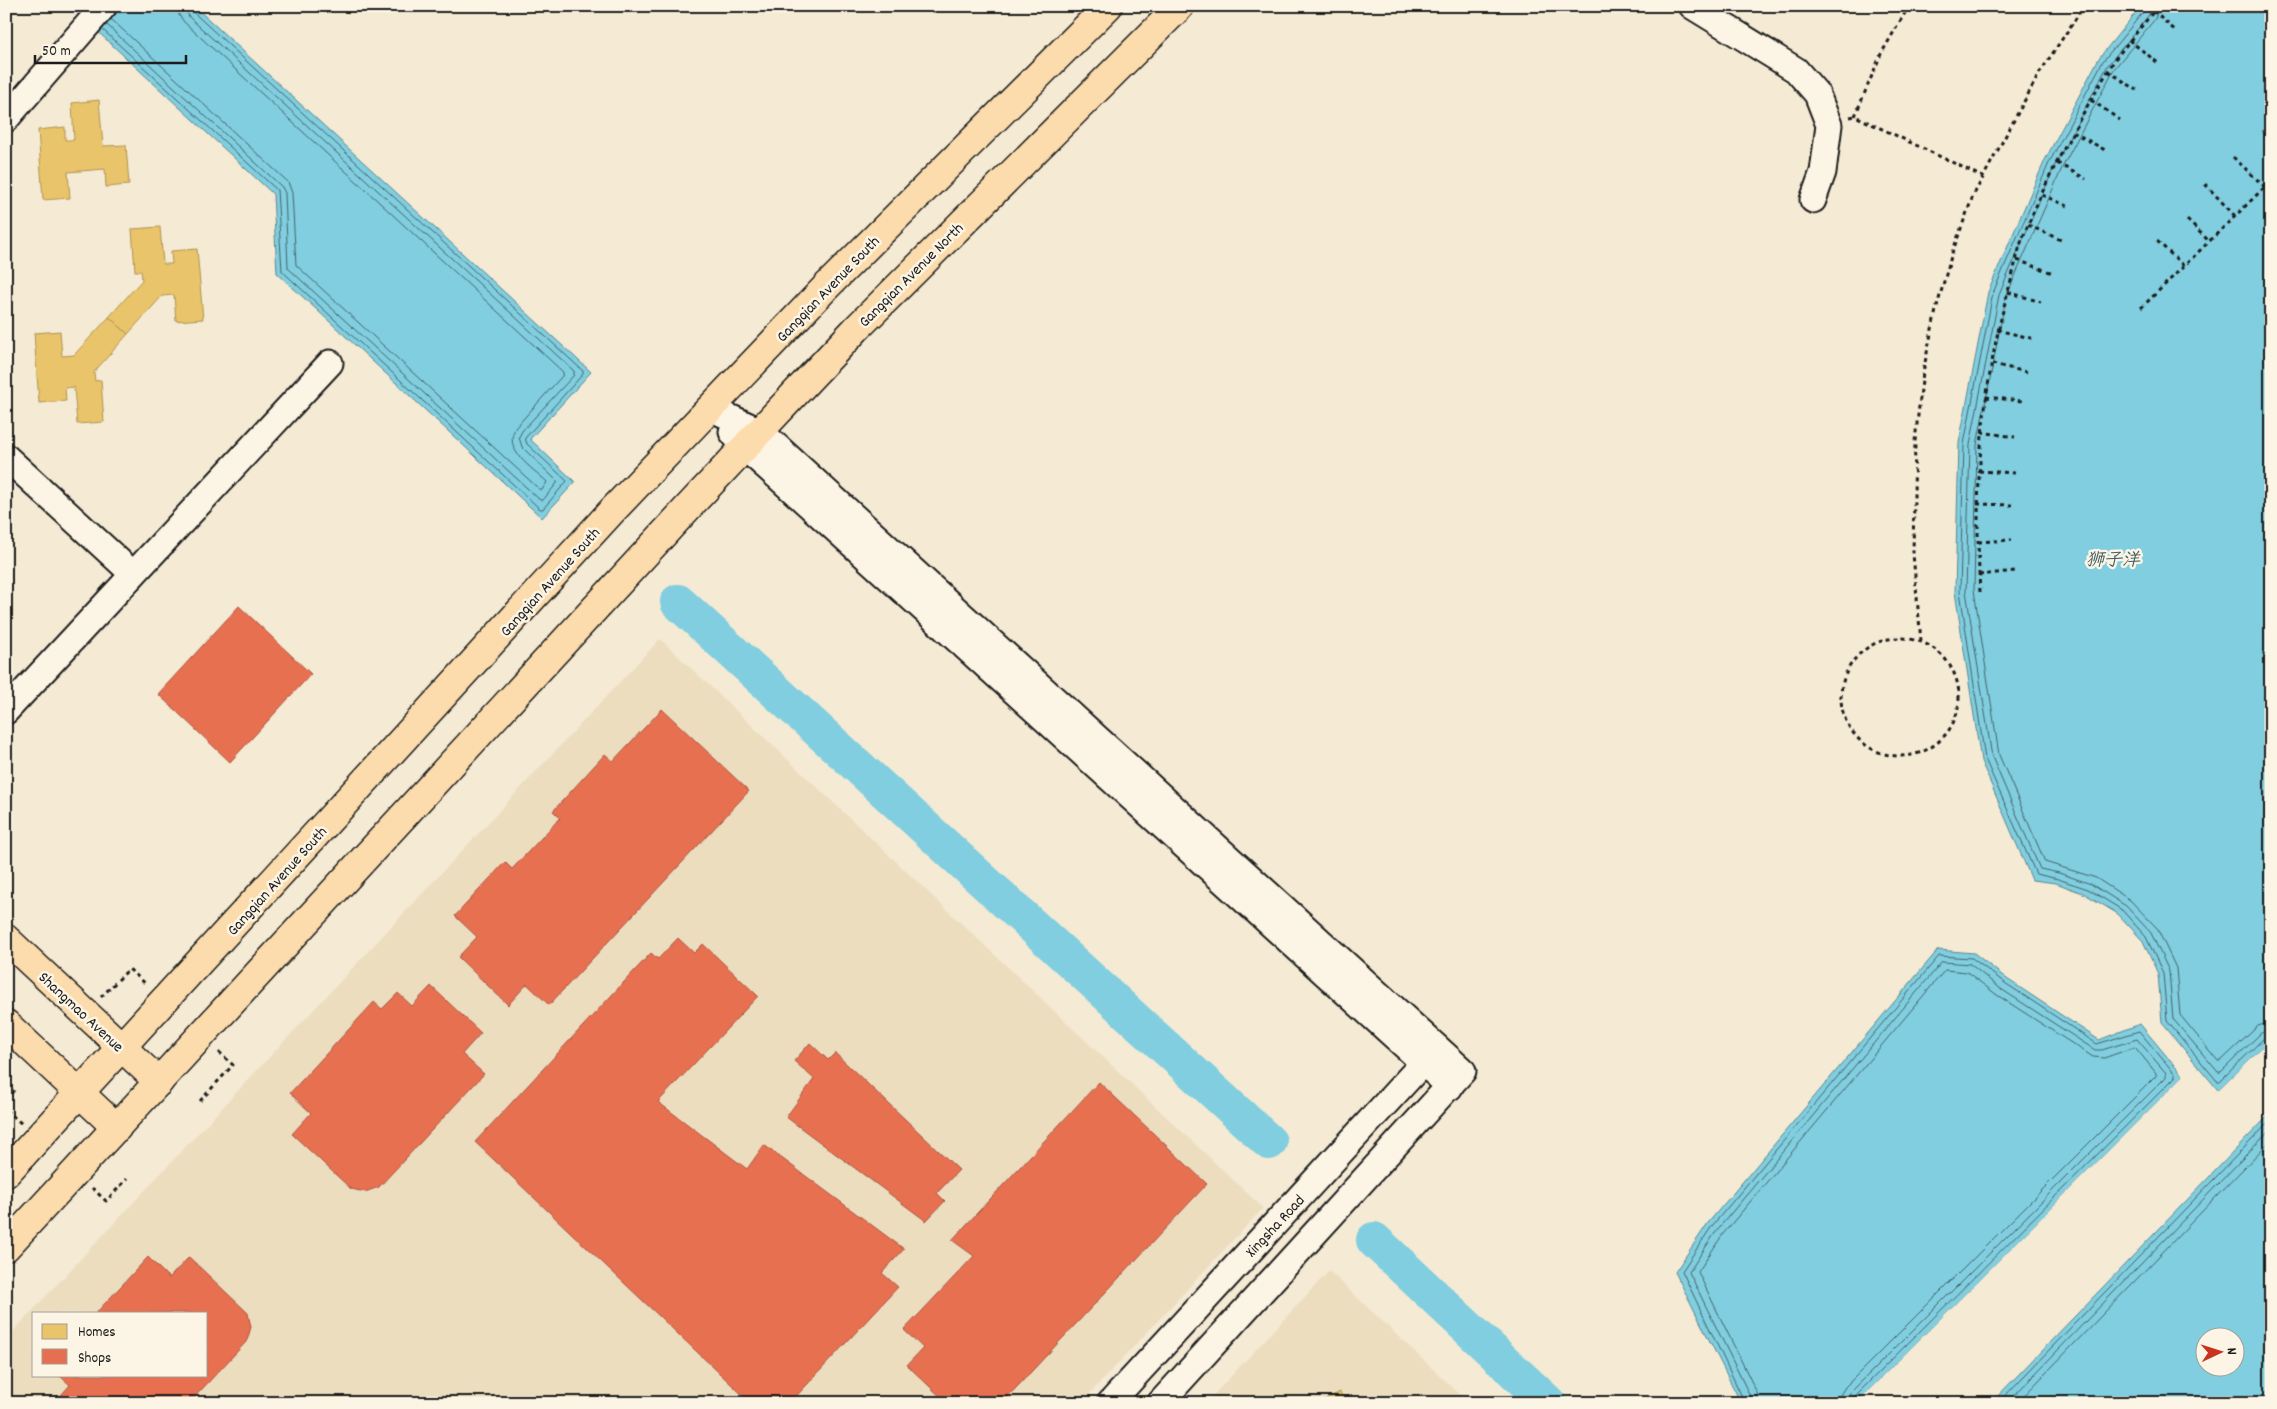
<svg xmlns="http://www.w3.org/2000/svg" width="2277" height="1409" font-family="Dekko,'LXGW WenKai TC',sans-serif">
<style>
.built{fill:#ecddbf;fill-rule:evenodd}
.water{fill:#80cedf;stroke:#588791;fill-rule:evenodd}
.pier{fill:#f5ead4}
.homes{fill:#e9c46a;stroke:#ac9253}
.shops{fill:#e76f51;stroke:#aa5641}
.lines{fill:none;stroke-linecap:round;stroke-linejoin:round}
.shore{stroke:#44636a;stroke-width:1}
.river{stroke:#80cedf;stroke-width:36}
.minor-casing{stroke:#1c1c1c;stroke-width:29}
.major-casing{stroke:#1c1c1c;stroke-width:31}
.path{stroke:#1c1c1c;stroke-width:3;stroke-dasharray:4 4;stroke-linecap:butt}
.minor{stroke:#fcf5e5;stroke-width:25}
.major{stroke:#fcdcac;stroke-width:28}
.labels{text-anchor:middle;stroke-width:5;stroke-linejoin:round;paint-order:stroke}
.street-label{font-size:16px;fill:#1c1c1c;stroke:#fcf5e5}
.water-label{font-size:18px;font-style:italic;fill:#3f5a60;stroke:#fcf5e5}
</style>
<rect width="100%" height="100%" fill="#f5ead4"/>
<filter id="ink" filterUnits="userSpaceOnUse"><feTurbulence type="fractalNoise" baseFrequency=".02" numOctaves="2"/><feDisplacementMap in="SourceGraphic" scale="10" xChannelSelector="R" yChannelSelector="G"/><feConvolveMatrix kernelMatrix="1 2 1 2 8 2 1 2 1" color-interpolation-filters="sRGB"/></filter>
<g filter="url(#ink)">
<!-- built -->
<g class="built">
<path d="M660,639L1263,1208L1081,1403H6V1339ZM34,1313H206V1375H34Z"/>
<polygon points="1329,1271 1469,1403 1206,1403"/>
</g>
<!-- water -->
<g class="water">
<polygon points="70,6 194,6 591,372 530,439 575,482 542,518 277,273 273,194"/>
<polygon points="2141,6 2271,6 2271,1039 2218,1090 2162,1023 2158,974 2143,941 2118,914 2085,894 2056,883 2032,880 1981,761 1955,592 1959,443 1988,292 2045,160 2099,58"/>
<polygon points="1938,950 1974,953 2007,979 2099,1040 2140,1024 2183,1076 1856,1403 1741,1403 1675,1272 1708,1223"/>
<path d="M2271,1113V1403H1991ZM2204,1336H2234V1366H2204Z"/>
</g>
<!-- pier -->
<g class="pier">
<polygon points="2271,1039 2271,1043 2220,1092 2216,1092"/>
<polygon points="2183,1076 2184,1078 1859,1403 1856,1403"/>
</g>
<!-- homes -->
<g class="homes">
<polygon points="99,100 103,146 126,145 129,185 106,187 105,169 68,172 70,198 43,200 38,130 65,127 65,140 74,140 72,103"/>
<polygon points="160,227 163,264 172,264 171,251 197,249 203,319 176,321 174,295 162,296 128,334 109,317 142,280 141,271 135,271 132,229"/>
<polygon points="109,317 128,334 94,372 95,381 101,380 104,422 77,424 74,387 65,388 66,401 39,403 34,333 60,331 62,356 74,355"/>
<polygon points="1340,1392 1345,1403 1318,1403"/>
</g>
<!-- shops -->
<g class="shops">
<polygon points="239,606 311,674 230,762 158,694"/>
<polygon points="662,709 749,791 549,1005 527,984 508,1005 458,957 477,937 455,916 505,862 512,869 560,818 553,811 605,754 613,761"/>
<polygon points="678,938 694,953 703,944 758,996 658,1102 747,1169 764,1145 904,1249 882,1273 898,1287 790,1403 751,1403 475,1142 651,953 658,959"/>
<polygon points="431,986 481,1033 462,1054 484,1074 379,1187 365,1192 351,1189 292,1134 311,1113 290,1093 374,1002 382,1009 398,993 412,1006"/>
<polygon points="810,1043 828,1060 835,1053 959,1170 937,1193 945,1201 926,1221 786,1117 814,1079 794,1061"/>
<polygon points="1099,1082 1207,1184 1002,1403 981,1403 976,1398 971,1403 947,1403 907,1365 923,1348 904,1330 974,1256 952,1240"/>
<polygon points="148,1257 169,1278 189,1257 248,1313 251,1327 247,1341 189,1403 54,1403 70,1385 59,1375 206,1375 206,1313 96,1313"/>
</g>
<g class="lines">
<!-- shore -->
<g class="shore">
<polyline points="2145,6 2144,11 2103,61 2049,163 1993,293 1964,444 1960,591 1985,759 2036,874 2058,879 2088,889 2122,910 2146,937 2163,973 2167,1021 2217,1081 2220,1081 2265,1037 2271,1036"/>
<polyline points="2151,6 2149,15 2108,65 2055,165 1999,295 1970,445 1966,591 1992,757 2040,869 2059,873 2091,884 2126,906 2151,933 2169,971 2173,1019 2218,1072 2221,1072 2261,1033 2271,1030"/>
<polyline points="2159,6 2155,19 2114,69 2062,168 2006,297 1977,445 1974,590 1999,755 2045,862 2096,878 2130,900 2157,928 2176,968 2180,1015 2218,1061 2221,1061 2258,1026 2271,1022"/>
<path d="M111,19L288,182L292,193L296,265L539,489L542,490L547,482C533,468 501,450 516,427L563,375V372L184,22L179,15L178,6"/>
<polyline points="106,24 282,187 285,193 288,268 540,500 543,500 558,482 522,447 519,437 522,431 574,375 574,371 189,17 185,6"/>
<polyline points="102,29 277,190 282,271 540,509 543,509 567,481 527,444 525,438 583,374 583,371 193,12 192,6"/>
<polyline points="1745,1403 1682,1271 1712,1226 1939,956 1972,958 2005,983 2097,1044 2139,1031 2175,1074 2175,1077 1854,1397 1853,1403"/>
<polyline points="1752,1403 1750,1396 1689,1272 1717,1230 1942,962 1970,964 2001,989 2095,1050 2102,1050 2137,1039 2166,1073 2166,1077 1850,1393 1846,1403"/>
<polyline points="1759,1403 1757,1393 1698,1272 1723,1234 1945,970 1967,972 1997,995 2093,1057 2104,1058 2135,1047 2156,1073 2156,1076 1845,1387 1840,1395 1839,1403"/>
<polyline points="1998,1403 2271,1120"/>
<polyline points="2007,1403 2271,1129"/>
<polyline points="2017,1403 2271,1140"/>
</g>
<!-- river -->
<g class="river">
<polyline points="678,602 1269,1142"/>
<polyline points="1374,1240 1548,1403"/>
</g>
<defs>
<g id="minor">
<polyline points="1692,6 1796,70 1817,94 1829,125 1823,172 1813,200"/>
<polyline points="6,119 104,6"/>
<polyline points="712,409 760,431 1463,1071 1160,1403"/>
<polyline points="732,432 744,447 780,479 1450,1087"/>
<polyline points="6,457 133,574"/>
<polyline points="6,711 330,363"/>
<polyline points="1110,1403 1434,1051"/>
</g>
<g id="major">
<polyline points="6,939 159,1082"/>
<polyline points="6,1024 117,1128"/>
<polyline points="6,1173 611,512 827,286 1108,6"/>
<polyline points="6,1247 694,501 856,329 1180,6"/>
</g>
</defs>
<!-- minor casing -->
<use href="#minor" class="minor-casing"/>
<!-- major casing -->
<use href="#major" class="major-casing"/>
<!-- path -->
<g class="path">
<polyline points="2153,11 2177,32"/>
<polyline points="2129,40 2158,63"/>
<polyline points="2108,71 2137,90"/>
<polyline points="2091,100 2120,120"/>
<polyline points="1855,116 1881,54 1909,6"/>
<polyline points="1850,117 1855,116 1983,177"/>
<polyline points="2263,130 2271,137"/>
<polyline points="2073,132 2105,150"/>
<polyline points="2233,157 2265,187"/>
<polyline points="2057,163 2086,179"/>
<polyline points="2205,184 2235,216"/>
<polyline points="2042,195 2070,207"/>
<polyline points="2187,220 2210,242"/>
<polyline points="2028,225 2063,241"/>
<polyline points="2157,241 2185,267"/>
<polyline points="2017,260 2053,273"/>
<polyline points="2008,292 2041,302"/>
<polyline points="2141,308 2271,181"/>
<polyline points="1997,330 2035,339"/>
<polyline points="1992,364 2027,372"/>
<polyline points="1986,397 2022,401"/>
<polyline points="1981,432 2015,437"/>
<polyline points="1979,471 2015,473"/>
<polyline points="1977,504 2012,505"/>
<polyline points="1978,542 2012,540"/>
<polyline points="1979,575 2015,571"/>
<path d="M1980,592C1974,489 1981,387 2009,288C2014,271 2017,253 2023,237C2046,179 2076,124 2108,71L2115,59L2158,6"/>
<circle cx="1900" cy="697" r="59"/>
<polyline points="1921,641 1913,554 1915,441 1923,372 1936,310 1952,253 1973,196 2039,74 2084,6"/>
<polyline points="101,997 129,969 147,985"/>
<polyline points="6,1099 15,1089"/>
<polyline points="200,1101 233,1065 218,1051"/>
<polyline points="6,1110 22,1124"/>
<polyline points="92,1188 106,1201 127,1179"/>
</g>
<!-- minor -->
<use href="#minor" class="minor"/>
<!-- major -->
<use href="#major" class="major"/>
</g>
</g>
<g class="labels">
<!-- street labels -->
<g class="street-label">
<text transform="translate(910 274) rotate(-45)" y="6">Gangqian Avenue North</text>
<text transform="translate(827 288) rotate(-46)" y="6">Gangqian Avenue South</text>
<text transform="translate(549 581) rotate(-48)" y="6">Gangqian Avenue South</text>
<text transform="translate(276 880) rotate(-48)" y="6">Gangqian Avenue South</text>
<text transform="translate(82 1011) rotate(43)" y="6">Shangmao Avenue</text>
<text transform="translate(1274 1225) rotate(-47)" y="6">Xingsha Road</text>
</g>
<!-- water labels -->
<g class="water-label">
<text x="2113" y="565">狮子洋</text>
</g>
</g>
<!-- margin -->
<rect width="2277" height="1409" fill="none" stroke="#fcf5e5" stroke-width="25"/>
<rect x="12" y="12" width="2252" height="1384" fill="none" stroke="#1c1c1c" stroke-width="2" filter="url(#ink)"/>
<!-- legend -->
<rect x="32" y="1312" width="175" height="65" fill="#fcf5e5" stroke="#a29e95"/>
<rect x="42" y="1324" width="25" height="15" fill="#e9c46a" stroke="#a29e95"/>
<text x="78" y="1336" font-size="15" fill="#1c1c1c">Homes</text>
<rect x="42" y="1349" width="25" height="15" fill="#e76f51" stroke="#a29e95"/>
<text x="78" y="1362" font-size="15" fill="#1c1c1c">Shops</text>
<!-- north arrow -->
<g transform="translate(2220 1352) rotate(86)"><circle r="24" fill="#fcf5e5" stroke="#a29e95"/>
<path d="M0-4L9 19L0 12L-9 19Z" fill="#c8321e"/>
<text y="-8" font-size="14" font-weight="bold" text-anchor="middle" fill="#1c1c1c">N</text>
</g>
<!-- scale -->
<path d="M35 55v8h151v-8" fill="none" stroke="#1c1c1c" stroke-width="2.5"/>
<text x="42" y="55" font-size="15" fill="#1c1c1c" stroke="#fcf5e5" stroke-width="4" paint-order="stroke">50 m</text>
</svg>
